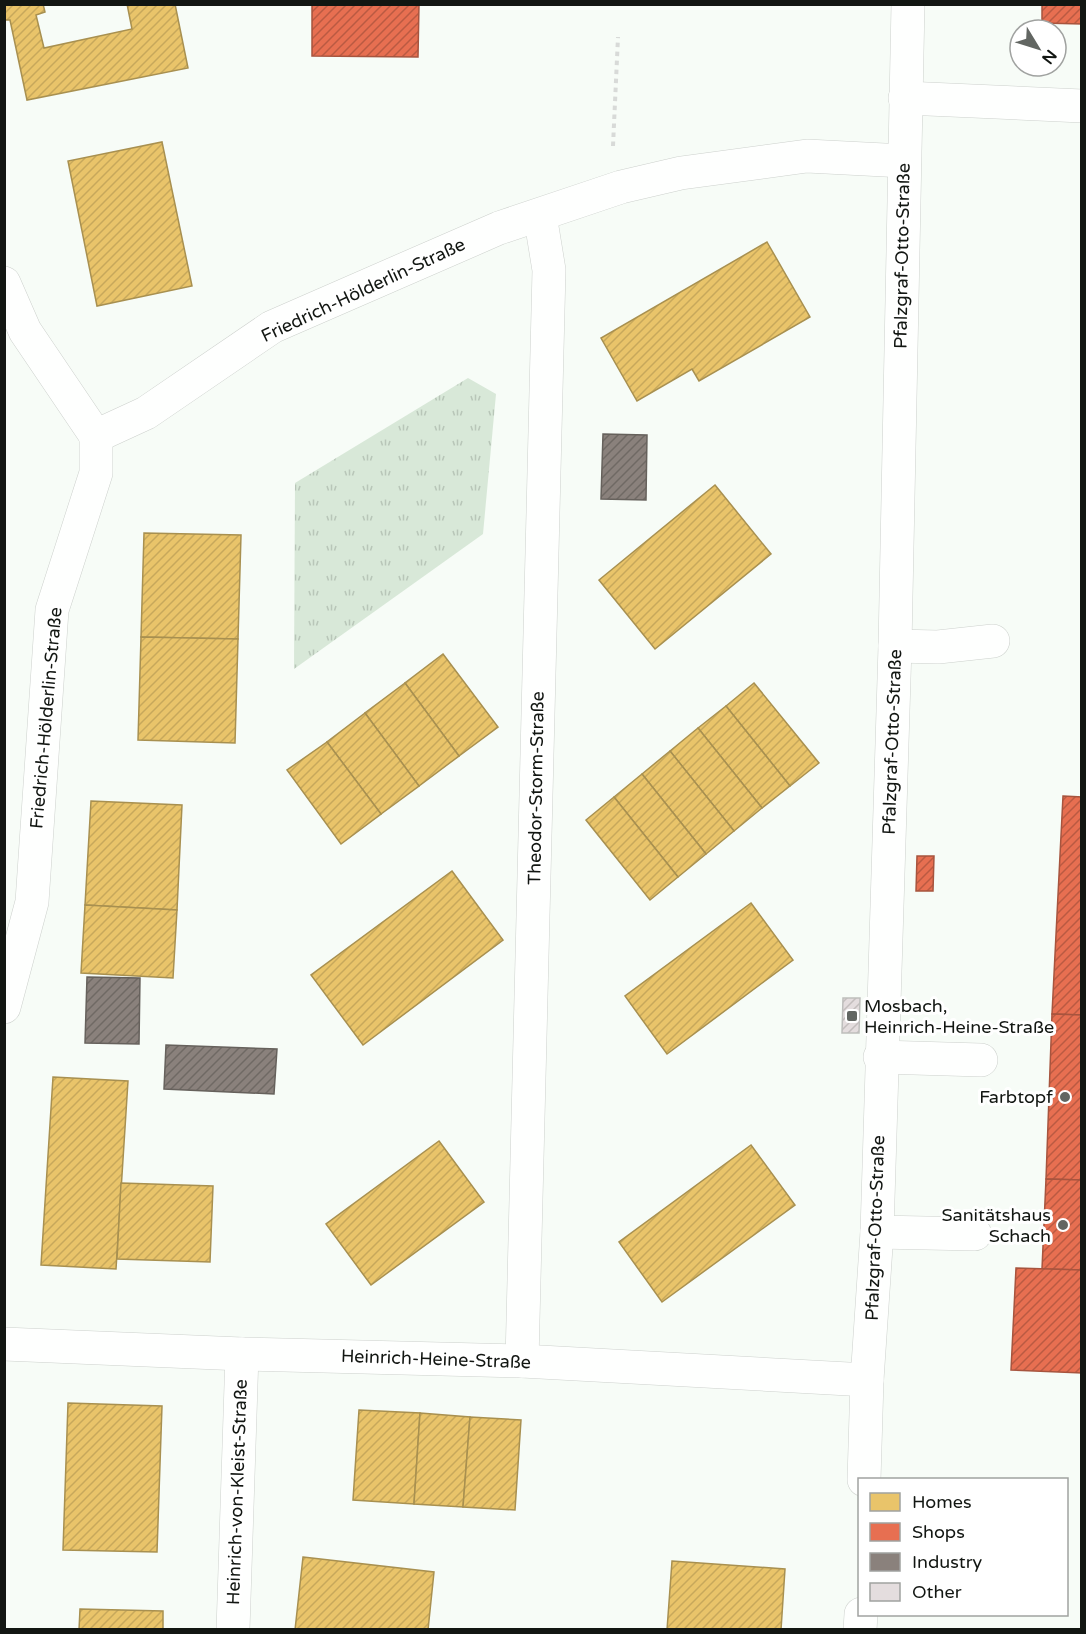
<svg xmlns="http://www.w3.org/2000/svg" width="1086" height="1634" font-family="'Varela Round',sans-serif">
<style>
.grass{fill:url(#grass-tufts)}
.homes{fill:url(#homes-hatch);stroke:#a89050;stroke-width:1.5}
.shops{fill:url(#shops-hatch);stroke:#a7543e;stroke-width:1.5}
.industry{fill:url(#industry-hatch);stroke:#66615c;stroke-width:1.5}
.building{fill:url(#building-hatch);stroke:#bebebc;stroke-width:1.5}
.lines{fill:none;stroke-linecap:round;stroke-linejoin:round}
.minor-casing{stroke:#cdd1cd;stroke-width:34}
.path{stroke:#d8dad8;stroke-width:4;stroke-dasharray:4.5 4.5;stroke-linecap:butt}
.minor{stroke:#fefffe;stroke-width:33}
.poi-dot{fill:#626662;stroke:#fff;stroke-width:2}
.labels{text-anchor:middle;stroke-width:6;stroke-linejoin:round;paint-order:stroke}
.street-label{font-size:18px;fill:#121612;stroke:#fff}
.poi-label{font-size:18px;fill:#121612;stroke:#fff;text-anchor:end}
</style>
<defs>
<pattern id="grass-tufts" width="24" height="20" patternUnits="userSpaceOnUse" patternTransform="scale(1.5)"><rect width="24" height="20" fill="#d8e8d8"/><path d="M3 7l-1-3M5 7V3M7 7l1-3M15 17l-1-3M17 17v-4M19 17l1-3" fill="none" stroke="#b8c6b8"/></pattern>
<pattern id="homes-hatch" width="6" height="6" patternUnits="userSpaceOnUse" patternTransform="scale(1.5)"><rect width="6" height="6" fill="#e9c46a"/><path d="M-1 1l2-2M0 6l6-6M5 7l2-2" fill="none" stroke="#c7a85b"/></pattern>
<pattern id="shops-hatch" width="6" height="6" patternUnits="userSpaceOnUse" patternTransform="scale(1.5)"><rect width="6" height="6" fill="#e76f51"/><path d="M-1 1l2-2M0 6l6-6M5 7l2-2" fill="none" stroke="#ba5a42"/></pattern>
<pattern id="industry-hatch" width="6" height="6" patternUnits="userSpaceOnUse" patternTransform="scale(1.5)"><rect width="6" height="6" fill="#8a817c"/><path d="M-1 1l2-2M0 6l6-6M5 7l2-2" fill="none" stroke="#6f6964"/></pattern>
<pattern id="building-hatch" width="6" height="6" patternUnits="userSpaceOnUse" patternTransform="scale(1.5)"><rect width="6" height="6" fill="#e4ddde"/><path d="M-1 1l2-2M0 6l6-6M5 7l2-2" fill="none" stroke="#c3bdbd"/></pattern>
</defs>
<rect width="100%" height="100%" fill="#f7fcf7"/>
<!-- grass -->
<polygon class="grass" points="468,378 496,394 483,534 294,669 295,483"/>
<!-- homes -->
<g class="homes">
<polygon points="4,4 43,4 45,12 36,15 44,48 132,29 127,4 175,4 188,68 27,100 10,20 4,20"/>
<polygon points="162,142 192,286 97,306 68,161"/>
<polygon points="767,242 810,317 699,381 692,369 637,401 601,338"/>
<polygon points="715,485 771,554 655,649 599,580"/>
<polygon points="144,533 241,535 238,639 141,637"/>
<polygon points="141,637 238,639 235,743 138,740"/>
<polygon points="443,654 498,727 459,756 405,683"/>
<polygon points="405,683 459,756 419,786 365,713"/>
<polygon points="754,683 819,763 790,786 726,706"/>
<polygon points="726,706 790,786 762,808 698,728"/>
<polygon points="365,713 419,786 381,814 327,742"/>
<polygon points="698,728 762,808 734,831 670,751"/>
<polygon points="327,742 381,814 341,844 287,770"/>
<polygon points="670,751 734,831 706,854 642,774"/>
<polygon points="642,774 706,854 678,877 614,797"/>
<polygon points="614,797 678,877 650,900 586,820"/>
<polygon points="91,801 182,805 177,910 85,905"/>
<polygon points="452,871 503,940 363,1045 311,975"/>
<polygon points="751,903 793,960 667,1054 625,996"/>
<polygon points="85,905 177,910 173,978 81,973"/>
<polygon points="53,1077 128,1081 116,1269 41,1265"/>
<polygon points="439,1141 484,1202 371,1285 326,1224"/>
<polygon points="751,1145 795,1205 662,1302 619,1242"/>
<polygon points="121,1183 213,1186 210,1262 117,1259"/>
<polygon points="68,1403 162,1406 157,1552 63,1550"/>
<polygon points="359,1410 420,1413 414,1504 353,1500"/>
<polygon points="420,1413 470,1417 463,1507 414,1504"/>
<polygon points="470,1417 521,1420 515,1510 463,1507"/>
<polygon points="303,1557 434,1572 428,1630 295,1630"/>
<polygon points="672,1561 785,1569 781,1630 667,1630"/>
<polygon points="80,1609 163,1611 163,1630 79,1630"/>
</g>
<!-- shops -->
<g class="shops">
<polygon points="312,4 419,4 418,57 312,56"/>
<polygon points="1042,4 1082,4 1082,24 1042,23"/>
<polygon points="1063,796 1082,797 1082,1015 1052,1014"/>
<polygon points="917,856 934,856 933,891 916,891"/>
<polygon points="1052,1014 1082,1015 1082,1180 1046,1179"/>
<polygon points="1046,1179 1082,1180 1082,1270 1042,1269"/>
<polygon points="1016,1268 1082,1270 1082,1373 1011,1370"/>
</g>
<!-- industry -->
<g class="industry">
<polygon points="603,434 647,435 646,500 601,499"/>
<polygon points="87,977 140,978 139,1044 85,1043"/>
<polygon points="166,1045 277,1049 274,1094 164,1089"/>
</g>
<!-- building -->
<polygon class="building" points="843,998 860,998 859,1033 842,1033"/>
<g class="lines">
<defs>
<g id="minor">
<polyline points="905,98 1082,106"/>
<polyline points="4,283 25,331 96,436"/>
<polyline points="96,436 146,413 272,327 499,228 621,187 681,173 807,156 904,161"/>
<polyline points="895,646 938,647 993,641"/>
<polyline points="4,1007 32,902 52,610 96,473 96,436"/>
<polyline points="880,1057 981,1060"/>
<polyline points="877,1232 975,1234"/>
<polyline points="4,1344 242,1354 522,1361 867,1380"/>
<polyline points="522,1361 549,270 540,215"/>
<polyline points="864,1480 867,1380 877,1232 895,646 908,4"/>
<polyline points="233,1630 242,1354"/>
<polyline points="860,1630 861,1614"/>
</g>
</defs>
<!-- minor casing -->
<use href="#minor" class="minor-casing"/>
<!-- path -->
<polyline class="path" points="613,146 618,37"/>
<!-- minor -->
<use href="#minor" class="minor"/>
</g>
<!-- markers -->
<g class="poi-dot">
<rect x="846" y="1010" width="12" height="12" rx="3"/>
<circle cx="1065" cy="1097" r="6"/>
<circle cx="1063" cy="1225" r="6"/>
</g>
<g class="labels">
<!-- street labels -->
<g class="street-label">
<text transform="translate(902 256) rotate(-89)" y="6">Pfalzgraf-Otto-Straße</text>
<text transform="translate(363 290) rotate(-25)" y="6">Friedrich-Hölderlin-Straße</text>
<text transform="translate(46 718) rotate(-85)" y="6">Friedrich-Hölderlin-Straße</text>
<text transform="translate(892 742) rotate(-88)" y="6">Pfalzgraf-Otto-Straße</text>
<text transform="translate(536 788) rotate(-89)" y="6">Theodor-Storm-Straße</text>
<text transform="translate(875 1228) rotate(-88)" y="6">Pfalzgraf-Otto-Straße</text>
<text transform="translate(436 1359) rotate(2)" y="6">Heinrich-Heine-Straße</text>
<text transform="translate(237 1492) rotate(-88)" y="6">Heinrich-von-Kleist-Straße</text>
</g>
<!-- poi labels -->
<g class="poi-label">
<text x="864" y="1012" text-anchor="start">Mosbach,<tspan x="864" dy="21">Heinrich-Heine-Straße</tspan></text>
<text x="1053" y="1103">Farbtopf</text>
<text x="1051" y="1221">Sanitätshaus<tspan x="1051" dy="21">Schach</tspan></text>
</g>
</g>
<!-- border -->
<rect width="1086" height="1634" fill="none" stroke="#121612" stroke-width="12"/>
<!-- legend -->
<rect x="858" y="1478" width="210" height="138" fill="#ffffff" stroke="#a0a2a0" stroke-width="1.5"/>
<rect x="870" y="1493" width="30" height="18" fill="#e9c46a" stroke="#a0a2a0" stroke-width="1.5"/>
<text x="912" y="1508" font-size="18" fill="#121612">Homes</text>
<rect x="870" y="1523" width="30" height="18" fill="#e76f51" stroke="#a0a2a0" stroke-width="1.5"/>
<text x="912" y="1538" font-size="18" fill="#121612">Shops</text>
<rect x="870" y="1553" width="30" height="18" fill="#8a817c" stroke="#a0a2a0" stroke-width="1.5"/>
<text x="912" y="1568" font-size="18" fill="#121612">Industry</text>
<rect x="870" y="1583" width="30" height="18" fill="#e4ddde" stroke="#a0a2a0" stroke-width="1.5"/>
<text x="912" y="1598" font-size="18" fill="#121612">Other</text>
<!-- north arrow -->
<g transform="translate(1038 48) rotate(128)"><circle r="28" fill="#ffffff" stroke="#a0a2a0" stroke-width="1.5"/>
<path d="M0-4.5L10 22L0 15L-10 22Z" fill="#626662"/>
<text y="-9" font-size="16" font-weight="bold" text-anchor="middle" fill="#121612">N</text>
</g>
</svg>
